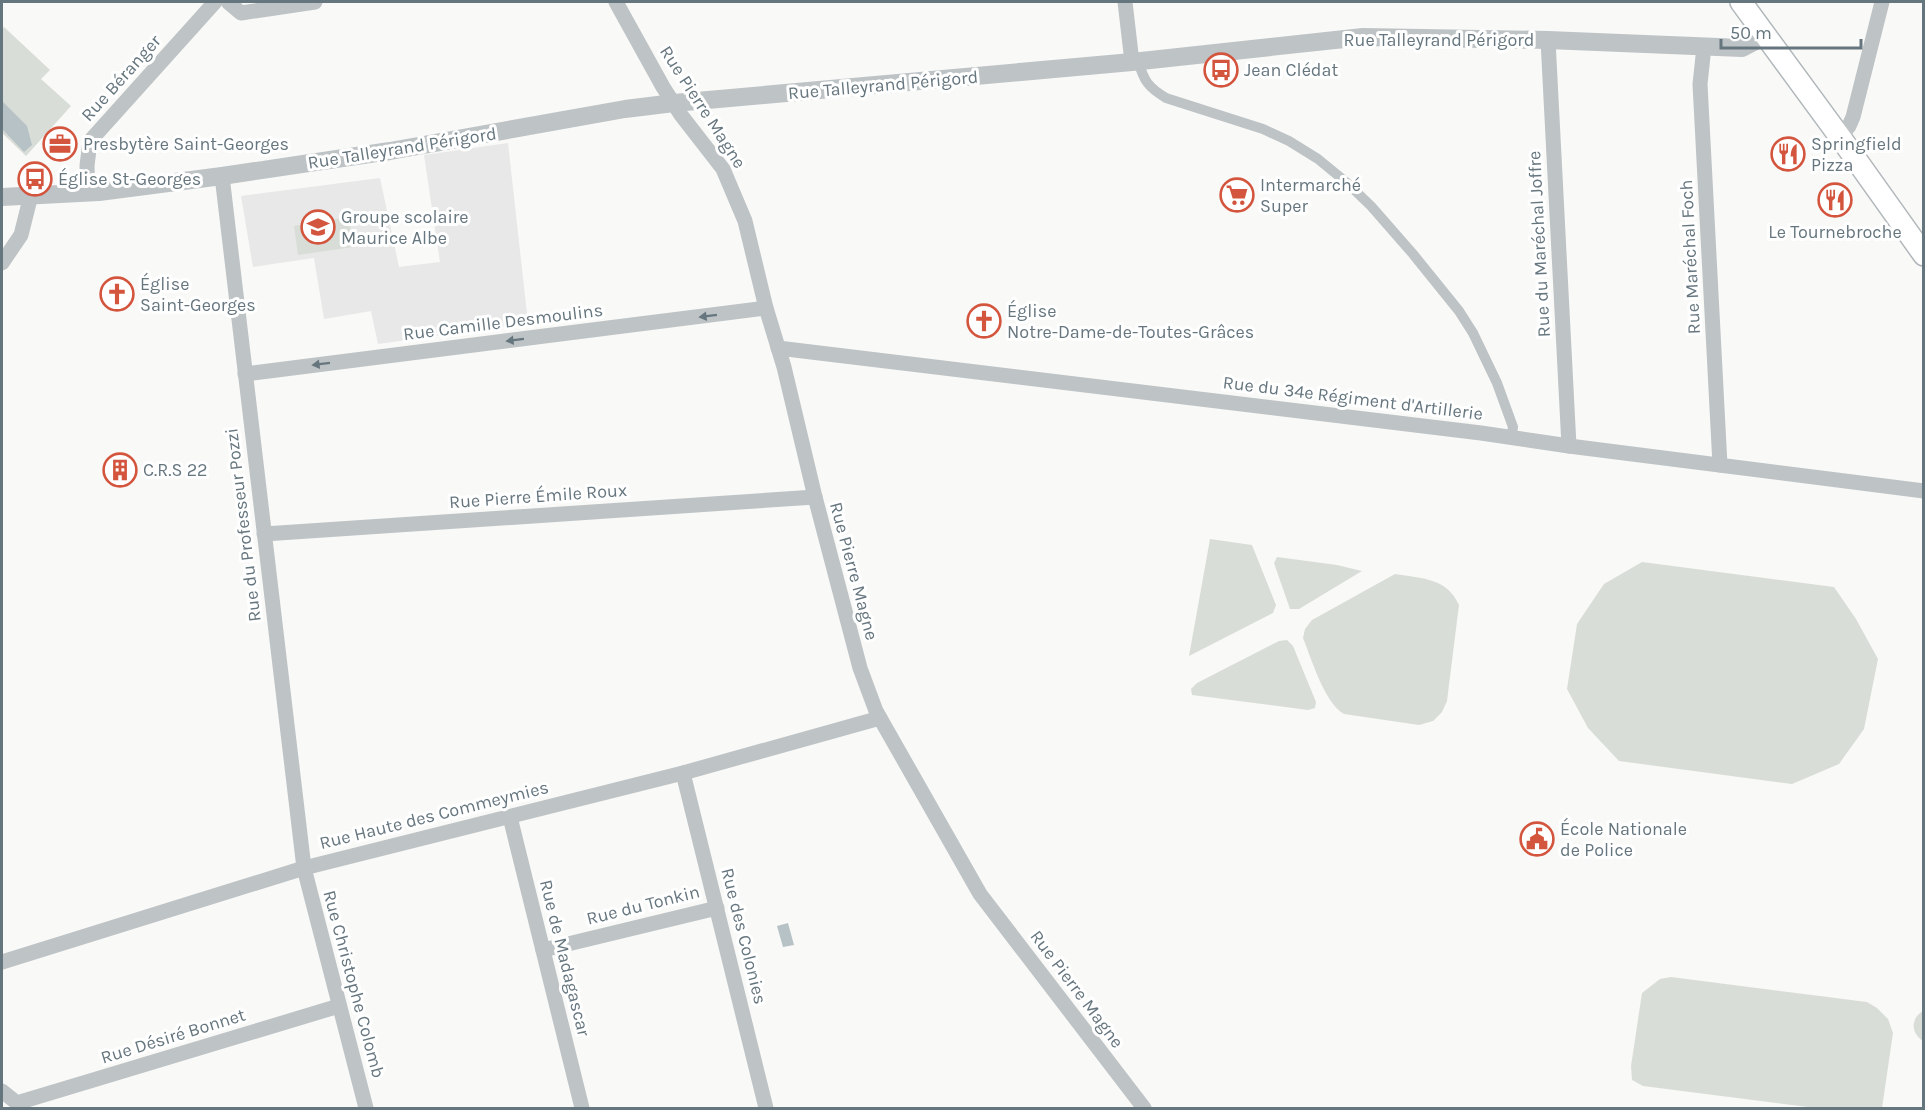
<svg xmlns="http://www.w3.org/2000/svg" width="1925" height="1110" font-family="Karla,sans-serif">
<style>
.built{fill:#e7e8e7}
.green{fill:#d9ddd7}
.water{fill:#b6c2c5}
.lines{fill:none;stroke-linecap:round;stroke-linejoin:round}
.secondary-casing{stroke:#b1b7bb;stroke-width:24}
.pedestrian{stroke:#bec3c6;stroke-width:10}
.minor{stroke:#bec3c6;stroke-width:15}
.tertiary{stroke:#bec3c6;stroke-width:18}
.secondary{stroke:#fff;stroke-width:21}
.oneway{fill:#66767f}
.labels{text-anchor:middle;stroke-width:6;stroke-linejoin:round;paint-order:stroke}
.street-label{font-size:18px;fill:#66767f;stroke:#fff}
.poi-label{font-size:18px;fill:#66767f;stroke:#fff;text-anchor:start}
</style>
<rect width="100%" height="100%" fill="#f9f9f7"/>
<!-- built -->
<polygon class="built" points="508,143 528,323 378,344 371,311 324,319 314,258 253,267 241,196 380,178 399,267 440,262 424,155"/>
<!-- green -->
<g class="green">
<polygon points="4,27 50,70 41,79 71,106 26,156 2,133 2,29"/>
<polygon points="349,217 353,247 298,255 294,226"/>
<polygon points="1210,539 1252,545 1276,605 1273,613 1189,656"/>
<polygon points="1277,557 1337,565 1362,571 1299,609 1290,609 1274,563"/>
<polygon points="1642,562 1834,587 1856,619 1878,659 1864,729 1839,764 1792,784 1619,761 1588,728 1567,689 1577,624 1604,584"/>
<path d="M1395,574C1423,579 1446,577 1459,605L1447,701L1442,712L1433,721L1419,725L1344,714C1324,702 1312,660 1303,638L1305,629L1312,620Z"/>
<polygon points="1287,640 1293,646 1316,702 1315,708 1308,710 1192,695 1191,689 1197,683 1279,641"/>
<polygon points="1671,977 1867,1002 1877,1008 1888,1019 1893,1033 1882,1108 1816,1108 1643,1086 1632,1080 1631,1066 1642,993 1660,979"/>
<path d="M1923,1011V1041C1911,1033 1910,1019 1923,1011Z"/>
</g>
<!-- water -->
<g class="water">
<polygon points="2,101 27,126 32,145 24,152 2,129"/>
<polygon points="788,923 794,945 783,947 777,926"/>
</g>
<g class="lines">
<defs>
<polyline id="secondary" points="1741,2 1840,137 1924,255"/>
</defs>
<!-- secondary casing -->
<use href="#secondary" class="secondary-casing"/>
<!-- pedestrian -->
<path class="pedestrian" d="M1138,61C1144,81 1148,87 1166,98L1263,129L1289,141L1318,159L1346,182L1371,206L1413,254L1459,311L1473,333L1497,383L1513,427L1511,438"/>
<!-- minor -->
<g class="minor">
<polyline points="228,2 241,13 315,2"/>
<polyline points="616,2 663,87 681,115 723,169 745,221 766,308 784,367 815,497 860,668 876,711 980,894 1144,1108"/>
<polyline points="1125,2 1132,62"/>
<polyline points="1548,40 1569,446"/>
<polyline points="1704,47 1700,84 1720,465"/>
<polyline points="1840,137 1849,126 1853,117 1882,2"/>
<polyline points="222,176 304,868 366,1108"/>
<polyline points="88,193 87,166 90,141 215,2"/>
<polyline points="2,263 21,235 31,195"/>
<polyline points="778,348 1481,433 1569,446 1924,491"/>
<polyline points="245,374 766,308"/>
<polyline points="264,534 815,497"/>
<polyline points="683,773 766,1108"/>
<polyline points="510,817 582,1108"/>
<polyline points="543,950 717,908"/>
<polyline points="2,962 304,868 683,773 880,718"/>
<polyline points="2,1091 17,1103 339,1006"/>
</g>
<!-- tertiary -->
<polyline class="tertiary" points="2,197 99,192 222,176 390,151 625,109 674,103 1132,62 1363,37 1548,40 1742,48 1767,35"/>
<!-- secondary -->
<use href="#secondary" class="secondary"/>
</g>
<!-- one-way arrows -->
<defs><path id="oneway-solid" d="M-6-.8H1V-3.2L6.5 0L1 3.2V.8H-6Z" transform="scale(1.5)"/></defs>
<g class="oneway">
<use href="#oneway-solid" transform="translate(708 316) rotate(173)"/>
<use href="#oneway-solid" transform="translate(515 340) rotate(173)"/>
<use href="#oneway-solid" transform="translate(321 364) rotate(173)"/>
</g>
<!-- icons -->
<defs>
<symbol id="bus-ring" viewBox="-11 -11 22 22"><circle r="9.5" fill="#fff" stroke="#d3553d" stroke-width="1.5"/><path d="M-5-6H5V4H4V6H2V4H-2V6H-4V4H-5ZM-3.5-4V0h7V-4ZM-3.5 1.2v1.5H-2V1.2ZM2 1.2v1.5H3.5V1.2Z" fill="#d3553d"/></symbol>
<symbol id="office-ring" viewBox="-11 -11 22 22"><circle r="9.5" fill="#fff" stroke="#d3553d" stroke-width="1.5"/><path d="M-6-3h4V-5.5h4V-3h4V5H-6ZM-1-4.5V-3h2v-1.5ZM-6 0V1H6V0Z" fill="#d3553d"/></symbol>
<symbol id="restaurant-ring" viewBox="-11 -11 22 22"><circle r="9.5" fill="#fff" stroke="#d3553d" stroke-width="1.5"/><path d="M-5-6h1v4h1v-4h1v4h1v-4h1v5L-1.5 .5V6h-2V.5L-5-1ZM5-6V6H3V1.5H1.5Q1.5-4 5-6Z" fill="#d3553d"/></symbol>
<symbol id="supermarket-ring" viewBox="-11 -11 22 22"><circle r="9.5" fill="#fff" stroke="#d3553d" stroke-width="1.5"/><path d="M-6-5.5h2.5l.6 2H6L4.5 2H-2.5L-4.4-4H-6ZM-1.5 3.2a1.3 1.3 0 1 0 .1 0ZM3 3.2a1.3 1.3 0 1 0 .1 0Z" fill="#d3553d"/></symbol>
<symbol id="school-ring" viewBox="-11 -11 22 22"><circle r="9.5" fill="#fff" stroke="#d3553d" stroke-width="1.5"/><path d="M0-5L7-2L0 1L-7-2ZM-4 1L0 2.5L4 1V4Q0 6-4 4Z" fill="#d3553d"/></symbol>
<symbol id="church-ring" viewBox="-11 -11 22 22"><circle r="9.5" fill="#fff" stroke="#d3553d" stroke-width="1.5"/><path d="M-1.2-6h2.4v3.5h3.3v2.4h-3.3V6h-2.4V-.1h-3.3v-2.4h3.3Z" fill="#d3553d"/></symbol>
<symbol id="building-ring" viewBox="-11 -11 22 22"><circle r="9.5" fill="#fff" stroke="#d3553d" stroke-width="1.5"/><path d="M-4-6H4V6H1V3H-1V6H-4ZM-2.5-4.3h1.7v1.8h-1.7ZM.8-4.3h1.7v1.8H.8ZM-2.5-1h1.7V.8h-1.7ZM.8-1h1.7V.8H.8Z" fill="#d3553d"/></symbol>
<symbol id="civic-ring" viewBox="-11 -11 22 22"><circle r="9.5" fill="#fff" stroke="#d3553d" stroke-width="1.5"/><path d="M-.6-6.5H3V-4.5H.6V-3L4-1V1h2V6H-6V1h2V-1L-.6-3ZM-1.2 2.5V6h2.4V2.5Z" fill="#d3553d"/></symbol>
</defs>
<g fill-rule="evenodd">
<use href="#bus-ring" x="1202" y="51" width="38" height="38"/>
<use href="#office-ring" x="41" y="125" width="38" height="38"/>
<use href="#restaurant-ring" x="1769" y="135" width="38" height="38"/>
<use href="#bus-ring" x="16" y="160" width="38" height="38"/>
<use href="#supermarket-ring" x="1218" y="176" width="38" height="38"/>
<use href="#restaurant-ring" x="1816" y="181" width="38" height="38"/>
<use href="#school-ring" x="299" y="208" width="38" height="38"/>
<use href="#church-ring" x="98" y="275" width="38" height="38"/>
<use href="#church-ring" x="965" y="302" width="38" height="38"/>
<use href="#building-ring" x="101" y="451" width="38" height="38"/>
<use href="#civic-ring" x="1518" y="820" width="38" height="38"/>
</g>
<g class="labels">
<!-- street labels -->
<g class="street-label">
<text x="1439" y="46">Rue Talleyrand Périgord</text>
<text transform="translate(121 78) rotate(-48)" y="6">Rue Béranger</text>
<text transform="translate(883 85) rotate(-5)" y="6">Rue Talleyrand Périgord</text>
<text transform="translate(703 107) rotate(57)" y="6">Rue Pierre Magne</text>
<text transform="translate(402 148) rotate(-9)" y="6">Rue Talleyrand Périgord</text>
<text transform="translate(1539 244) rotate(-93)" y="6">Rue du Maréchal Joffre</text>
<text transform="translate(1690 257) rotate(-93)" y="6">Rue Maréchal Foch</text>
<text transform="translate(503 322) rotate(-7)" y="6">Rue Camille Desmoulins</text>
<text transform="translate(1353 398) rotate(7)" y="6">Rue du 34e Régiment d'Artillerie</text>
<text transform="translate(538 496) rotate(-4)" y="6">Rue Pierre Émile Roux</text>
<text transform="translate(243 525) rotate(-97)" y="6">Rue du Professeur Pozzi</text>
<text transform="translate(854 571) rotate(75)" y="6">Rue Pierre Magne</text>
<text transform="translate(434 815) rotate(-14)" y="6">Rue Haute des Commeymies</text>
<text transform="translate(643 905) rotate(-14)" y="6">Rue du Tonkin</text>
<text transform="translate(744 936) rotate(76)" y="6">Rue des Colonies</text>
<text transform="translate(565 958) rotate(76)" y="6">Rue de Madagascar</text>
<text transform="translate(354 984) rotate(75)" y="6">Rue Christophe Colomb</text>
<text transform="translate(1077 989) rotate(53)" y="6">Rue Pierre Magne</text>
<text transform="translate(173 1036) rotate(-17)" y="6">Rue Désiré Bonnet</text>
</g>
<!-- poi labels -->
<g class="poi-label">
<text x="1244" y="76">Jean Clédat</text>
<text x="83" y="150">Presbytère Saint-Georges</text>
<text x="1811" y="150">Springfield<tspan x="1811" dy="21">Pizza</tspan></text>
<text x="58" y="185">Église St-Georges</text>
<text x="1260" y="191">Intermarché<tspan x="1260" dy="21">Super</tspan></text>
<text x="341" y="223">Groupe scolaire<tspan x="341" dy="21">Maurice Albe</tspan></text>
<text x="1835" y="238" text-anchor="middle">Le Tournebroche</text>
<text x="140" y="290">Église<tspan x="140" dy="21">Saint-Georges</tspan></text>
<text x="1007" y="317">Église<tspan x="1007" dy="21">Notre-Dame-de-Toutes-Grâces</tspan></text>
<text x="143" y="476">C.R.S 22</text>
<text x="1560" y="835">École Nationale<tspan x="1560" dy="21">de Police</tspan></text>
</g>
</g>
<!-- border -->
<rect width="1925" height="1110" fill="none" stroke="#66767f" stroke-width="6"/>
<!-- scale -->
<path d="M1721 39v9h140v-9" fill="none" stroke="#66767f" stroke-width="3"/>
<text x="1730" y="39" font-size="18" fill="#66767f" stroke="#ffffff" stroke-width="4.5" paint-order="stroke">50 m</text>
</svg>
